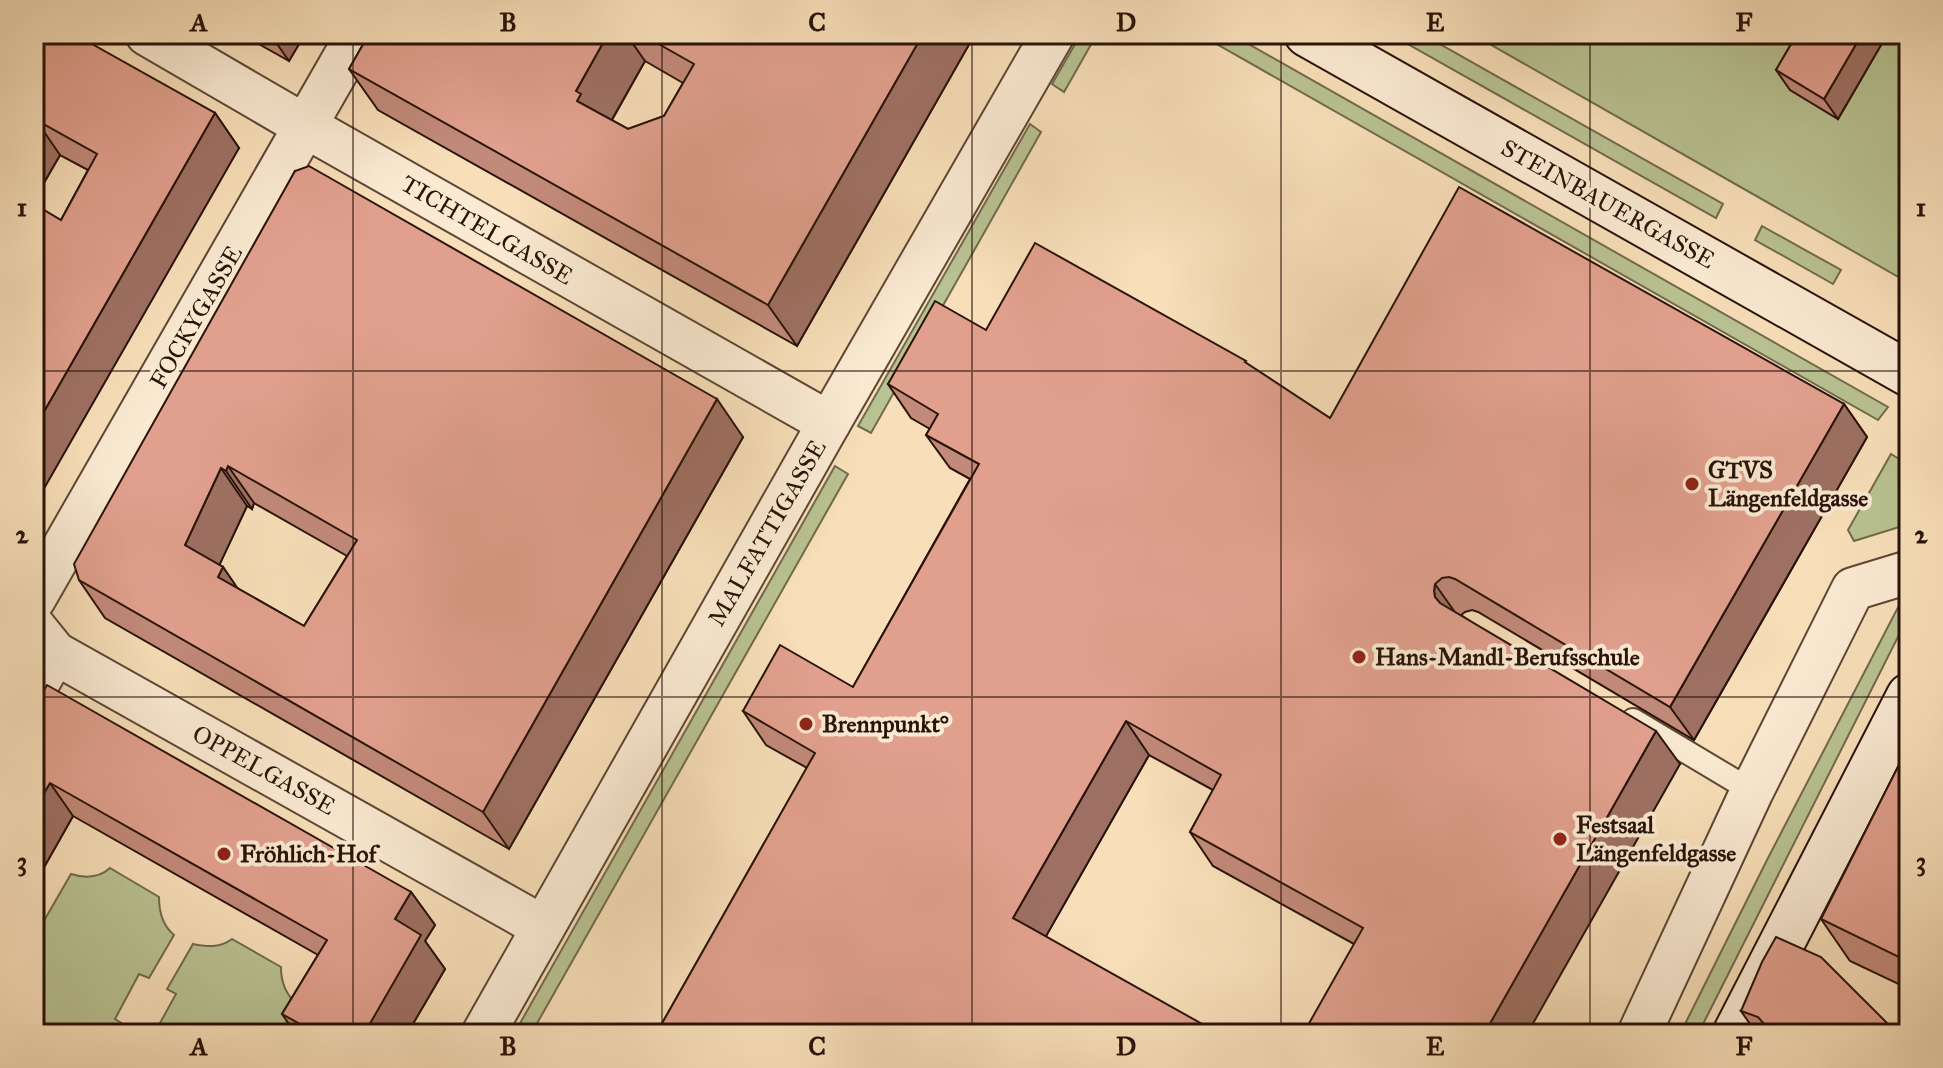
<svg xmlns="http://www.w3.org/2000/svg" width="1943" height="1068" font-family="'IM FELL Great Primer',serif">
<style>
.green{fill:#b9c292;stroke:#716a4e;stroke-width:2}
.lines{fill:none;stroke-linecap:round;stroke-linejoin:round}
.lane-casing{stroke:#5d4635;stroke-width:26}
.street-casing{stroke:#5d4635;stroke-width:46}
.secondary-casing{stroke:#291309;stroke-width:48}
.lane{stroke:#faead2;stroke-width:22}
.street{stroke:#faead2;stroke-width:42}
.secondary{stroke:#faead2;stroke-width:44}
.wall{fill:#c28a7a;stroke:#291309;stroke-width:2;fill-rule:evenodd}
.shaded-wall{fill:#9e7063;stroke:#291309;stroke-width:2}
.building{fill:#e1a08e;stroke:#291309;stroke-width:2;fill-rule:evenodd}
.grid{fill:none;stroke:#291309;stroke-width:2;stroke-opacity:0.55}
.poi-dot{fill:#8f2418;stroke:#faead2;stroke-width:3}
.labels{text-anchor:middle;stroke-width:8;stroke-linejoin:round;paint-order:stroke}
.street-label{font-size:24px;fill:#291309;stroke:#faead2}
.poi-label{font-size:24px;font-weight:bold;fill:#291309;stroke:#faead2;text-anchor:start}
.neatline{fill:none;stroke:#291309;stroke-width:3}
.grid-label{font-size:26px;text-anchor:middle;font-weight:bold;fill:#291309}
</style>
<rect width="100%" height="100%" fill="#f8dfb9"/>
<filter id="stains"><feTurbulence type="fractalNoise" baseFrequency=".0025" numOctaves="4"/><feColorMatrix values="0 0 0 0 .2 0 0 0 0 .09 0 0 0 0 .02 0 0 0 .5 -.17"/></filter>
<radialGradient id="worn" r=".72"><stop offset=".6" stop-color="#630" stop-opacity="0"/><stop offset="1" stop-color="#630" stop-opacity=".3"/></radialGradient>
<!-- green -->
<g class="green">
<polygon points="1081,34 1097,34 1064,92 1052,84"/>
<polygon points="1199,34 1231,34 1888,407 1878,420"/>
<polygon points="1390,34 1422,34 1723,204 1716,218"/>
<polygon points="1472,34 1909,34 1909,283"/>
<polygon points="1030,124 1041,132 871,433 858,426"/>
<polygon points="1762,226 1841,270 1833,284 1755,240"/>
<polygon points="1891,454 1909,465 1909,524 1854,541 1848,530"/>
<polygon points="835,466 848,474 531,1034 514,1034"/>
<polygon points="1907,590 1909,590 1909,615 1698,1034 1680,1034 1767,860"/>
<path d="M110,868L159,897C159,912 163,926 174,935L149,978L139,974L115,1019L123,1024L118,1034H34V938L71,874C84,878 99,878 110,868Z"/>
<path d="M232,939L281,967C281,982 286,995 297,1004L280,1034H154L176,994L167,989L193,944C207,947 220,948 232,939Z"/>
</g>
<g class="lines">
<defs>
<polyline id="lane" points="1633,720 1752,791"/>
<g id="street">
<polyline points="147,34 305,126 829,423"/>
<polyline points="34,599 358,34"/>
<polyline points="34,627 55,653 543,927"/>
<polyline points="34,690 55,653"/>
<polyline points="483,1034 829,423 1053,34"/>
<polyline points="1639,1034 1752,791 1853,589 1909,572"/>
</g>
<g id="secondary">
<polyline points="1307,34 1909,374"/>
<polyline points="1735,1034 1909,696"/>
</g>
</defs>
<!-- lane casing -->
<use href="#lane" class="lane-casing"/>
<!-- street casing -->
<use href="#street" class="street-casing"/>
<!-- secondary casing -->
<use href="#secondary" class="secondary-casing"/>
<!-- lane -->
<use href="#lane" class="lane"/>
<!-- street -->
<use href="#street" class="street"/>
<!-- secondary -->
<use href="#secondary" class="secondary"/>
</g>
<!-- wall -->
<g class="wall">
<polygon points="34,34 215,113 239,148 61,220 88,170 60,155 34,200"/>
<polygon points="241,34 305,34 289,61"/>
<path d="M369,34H975L797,346L378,110L349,69ZM645,61L683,83L664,116L628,129L612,120Z"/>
<polygon points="1797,34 1874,34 1881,45 1838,119 1790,90 1776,70"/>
<path d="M295,171L743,437L509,849L105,618L79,580ZM254,503L347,556L304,626L237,588L223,567L219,565L247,506L252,509Z"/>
<polygon points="986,330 1248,365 1330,418 1844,404 1867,437 1694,740 1478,612 1472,610 1465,612 1461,615 1680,764 1354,944 1213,866 1190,832 1213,790 1149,755 1046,936 656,1034 807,768 766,745 743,711 853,687 970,479 950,468 926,435 930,429 911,418 888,384"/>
<polygon points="34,707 411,892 435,925 425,941 445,969 407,1034 296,1034 282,1014 318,955 73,816 34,885"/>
<polygon points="1909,745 1909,989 1850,961 1821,919"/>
<polygon points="1741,1011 1898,1034 1757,1034"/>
</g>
<!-- shaded-wall -->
<g class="shaded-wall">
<polygon points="270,34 305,34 289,61"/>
<polygon points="608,34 626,34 645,61 606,130 577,101 576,91"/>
<polygon points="923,34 975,34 797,346 768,305"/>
<polygon points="1862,34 1874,34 1881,45 1838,119 1824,99"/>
<polygon points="215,113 239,148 34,506 34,429"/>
<polygon points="36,120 60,155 34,200 34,124"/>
<polygon points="717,399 743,437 509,849 483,812"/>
<polygon points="1844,404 1867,437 1694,740 1670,707"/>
<polygon points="228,466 254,503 252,509 226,471"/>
<polygon points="221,468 247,506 211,583 185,545"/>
<polygon points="223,567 249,605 218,577"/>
<polygon points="1435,584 1459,618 1458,630 1435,597 1434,591"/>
<polygon points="1126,721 1149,755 1037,952 1013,918"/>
<polygon points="1656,731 1680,764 1527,1034 1484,1034"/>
<polygon points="50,783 73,816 34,885 34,810"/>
<polygon points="411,892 435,925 425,941 445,969 407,1034 364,1034 395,919"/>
</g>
<!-- building -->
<g class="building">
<polygon points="34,34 74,34 215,113 34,429 34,204 61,220 97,154 36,120 34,124"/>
<polygon points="369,34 608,34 576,91 581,94 577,101 628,129 664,116 694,64 641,34 923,34 768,305 349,69"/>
<polygon points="1797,34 1862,34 1824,99 1776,70"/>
<path d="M309,166L717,399L483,812L79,580L74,564L295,171ZM228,466L357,540L304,626L218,577L223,567L185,545L221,468L226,471Z"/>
<polygon points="1459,187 1844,404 1670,707 1455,579 1449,577 1442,578 1435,584 1434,591 1435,597 1440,603 1656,731 1484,1034 1303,1034 1363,928 1190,832 1221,775 1126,721 1013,918 1220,1034 656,1034 815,753 743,711 780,645 853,687 979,464 926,435 938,414 888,384 935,301 986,330 1035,243 1246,361 1245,362 1330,418"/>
<polygon points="47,685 411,892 395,919 421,935 364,1034 318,1034 282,1014 327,940 50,783 34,810 34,707"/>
<polygon points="1909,745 1909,962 1821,919"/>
<polygon points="1776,937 1821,957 1898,1034 1773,1034 1758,1017 1741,1011 1762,962"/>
</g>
<!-- grid -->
<path class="grid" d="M353,34V1034M662,34V1034M972,34V1034M1281,34V1034M1590,34V1034M34,371H1909M34,697H1909"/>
<!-- markers -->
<g class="poi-dot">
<circle cx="1692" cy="484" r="8"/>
<circle cx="1359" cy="657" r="8"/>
<circle cx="806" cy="724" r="8"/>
<circle cx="1560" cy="839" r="8"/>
<circle cx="224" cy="854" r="8"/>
</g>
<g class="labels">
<!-- street labels -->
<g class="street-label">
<text transform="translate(1608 204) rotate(29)" y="8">STEINBAUERGASSE</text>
<text transform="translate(487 230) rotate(30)" y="8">TICHTELGASSE</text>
<text transform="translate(196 317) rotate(-60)" y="8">FOCKYGASSE</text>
<text transform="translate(767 533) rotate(-60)" y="8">MALFATTIGASSE</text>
<text transform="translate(264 770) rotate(29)" y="8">OPPELGASSE</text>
</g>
<!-- poi labels -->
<g class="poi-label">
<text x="1708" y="478">GTVS<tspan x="1708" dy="28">Längenfeldgasse</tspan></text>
<text x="1375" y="665">Hans-Mandl-Berufsschule</text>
<text x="822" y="732">Brennpunkt°</text>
<text x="1576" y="833">Festsaal<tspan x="1576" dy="28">Längenfeldgasse</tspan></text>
<text x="240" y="862">Fröhlich-Hof</text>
</g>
</g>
<!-- margin -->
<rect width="1943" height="1068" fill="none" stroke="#f8dfb9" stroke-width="88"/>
<rect x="44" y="44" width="1855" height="980" class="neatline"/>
<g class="grid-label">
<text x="199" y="31">A</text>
<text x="508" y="31">B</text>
<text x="817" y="31">C</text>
<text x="1126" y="31">D</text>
<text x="1435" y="31">E</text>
<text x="1744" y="31">F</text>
<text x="22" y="216">1</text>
<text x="1921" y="216">1</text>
<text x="22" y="543">2</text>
<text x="1921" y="543">2</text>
<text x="22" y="870">3</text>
<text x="1921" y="870">3</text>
<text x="199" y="1055">A</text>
<text x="508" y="1055">B</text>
<text x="817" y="1055">C</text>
<text x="1126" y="1055">D</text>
<text x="1435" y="1055">E</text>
<text x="1744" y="1055">F</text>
</g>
<rect width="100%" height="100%" filter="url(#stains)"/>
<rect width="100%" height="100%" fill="url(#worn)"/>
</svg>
